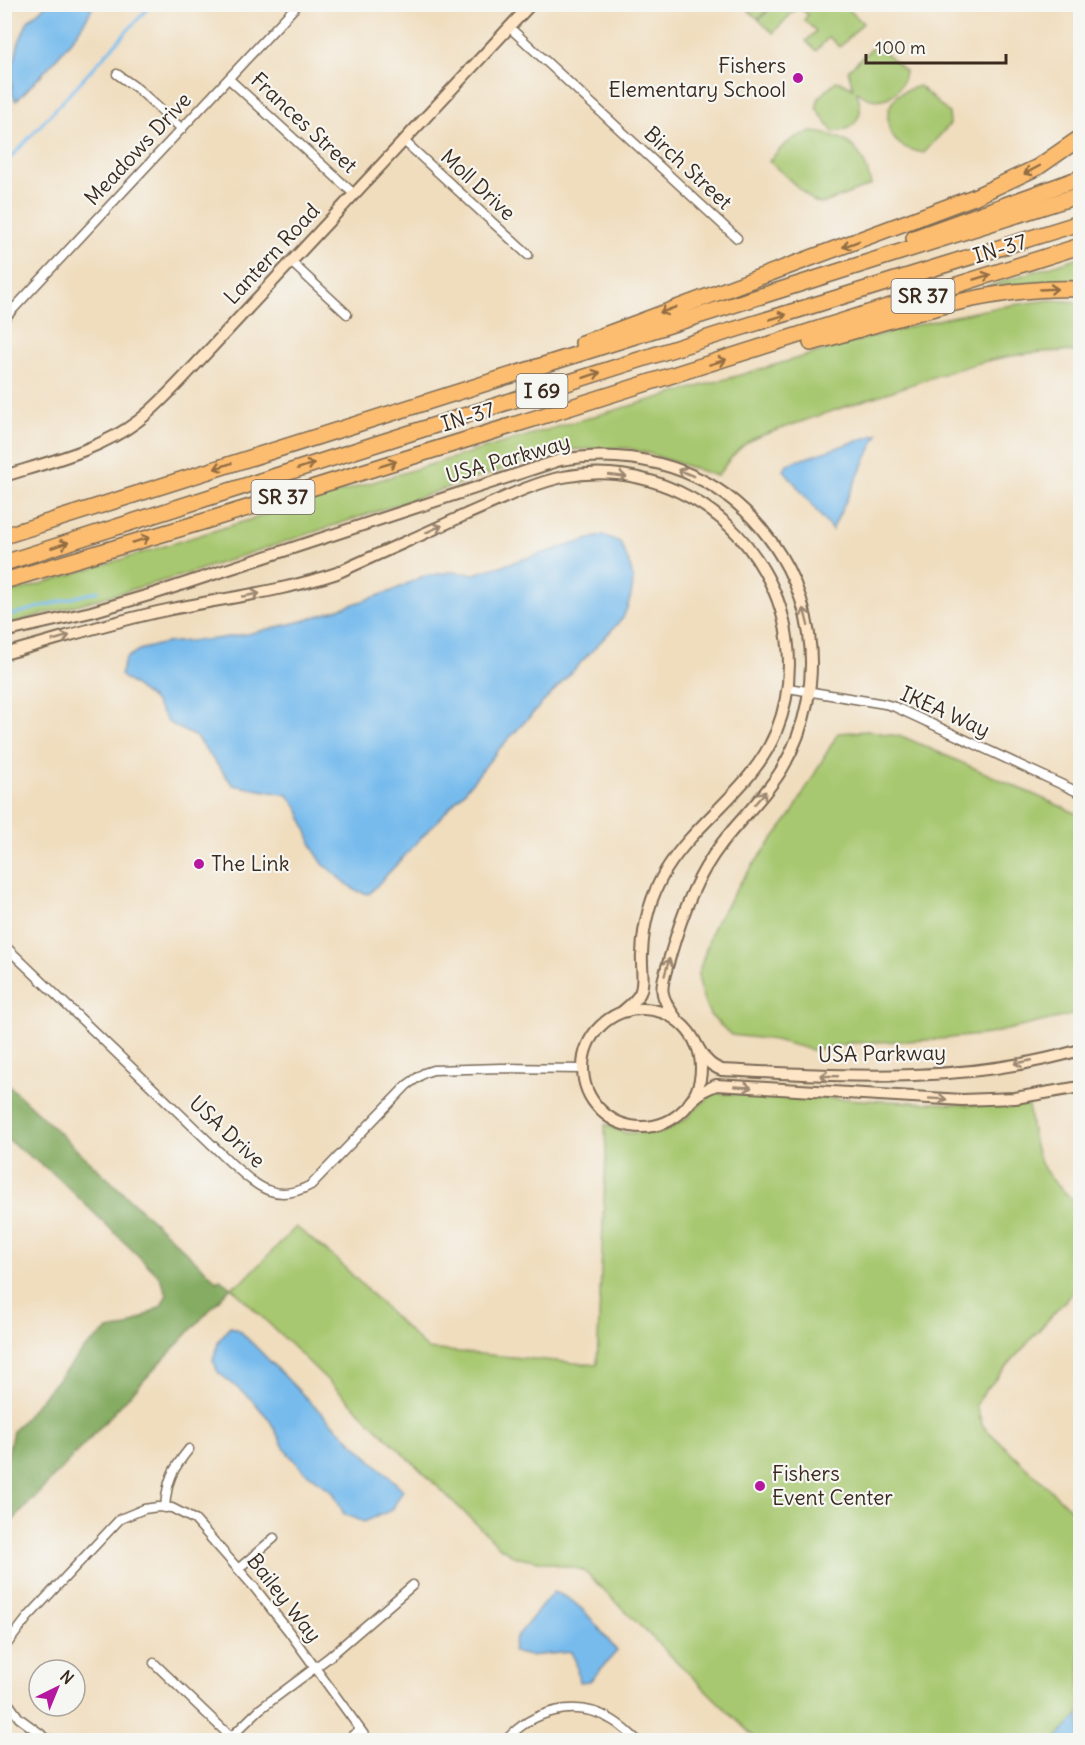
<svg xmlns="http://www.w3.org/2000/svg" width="1085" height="1745" font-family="Delius,sans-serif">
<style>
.green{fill:#a7c870;stroke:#717947;stroke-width:1.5}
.forest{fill:#85ac62;stroke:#606b40;stroke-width:1.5}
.water{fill:#77bbed;stroke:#597286;stroke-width:1.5}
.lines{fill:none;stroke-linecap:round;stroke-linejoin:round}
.stream{stroke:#77bbed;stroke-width:3}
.street-casing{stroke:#7a6956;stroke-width:11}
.secondary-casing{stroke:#7a6956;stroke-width:14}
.highway-casing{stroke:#7a6956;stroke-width:18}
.street{stroke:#fff;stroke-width:8}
.secondary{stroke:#fee5c5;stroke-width:10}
.highway{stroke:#fcbd6f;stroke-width:15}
.oneway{stroke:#926c42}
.oneway2{stroke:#9c8872}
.poi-dot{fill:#b5179e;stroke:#f6f6f2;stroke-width:2}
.labels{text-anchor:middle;stroke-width:4.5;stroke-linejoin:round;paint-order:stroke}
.shield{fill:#f6f6f2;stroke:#73675e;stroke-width:1.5}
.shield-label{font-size:20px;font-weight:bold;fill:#3b2a1e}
.poi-label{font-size:21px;fill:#3b2a1e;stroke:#f6f6f2;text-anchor:start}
.street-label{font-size:21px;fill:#3b2a1e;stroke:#f6f6f2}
</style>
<rect width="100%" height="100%" fill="#f6f6f2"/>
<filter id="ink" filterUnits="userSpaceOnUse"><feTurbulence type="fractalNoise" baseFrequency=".0167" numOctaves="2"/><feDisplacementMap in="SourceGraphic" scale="12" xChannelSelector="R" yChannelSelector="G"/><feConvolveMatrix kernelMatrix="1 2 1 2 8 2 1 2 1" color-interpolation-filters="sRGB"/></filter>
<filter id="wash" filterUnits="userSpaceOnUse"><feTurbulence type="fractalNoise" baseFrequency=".008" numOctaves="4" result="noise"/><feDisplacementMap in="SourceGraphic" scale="24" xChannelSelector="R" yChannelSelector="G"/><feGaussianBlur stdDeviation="1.35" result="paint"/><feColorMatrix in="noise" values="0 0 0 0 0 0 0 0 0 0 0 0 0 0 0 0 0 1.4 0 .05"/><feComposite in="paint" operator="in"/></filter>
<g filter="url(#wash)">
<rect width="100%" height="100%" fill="#f0ddbe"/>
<!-- green -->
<g class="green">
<polygon points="745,4 771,4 771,5 758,19 744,6"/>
<polygon points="774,5 791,5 796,9 773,33 759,20"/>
<polygon points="796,5 844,5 863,23 840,47 829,37 816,51 806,41 816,31 804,20 808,15"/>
<path d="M879,47L905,71C902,97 878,109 856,91C866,113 858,130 833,132L816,108L819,98L836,81L844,83L853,88L848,70L871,49Z"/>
<path d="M919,86L949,113L950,124L924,153C916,151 908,150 901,145C885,134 883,109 898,95C904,90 912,88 919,86Z"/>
<path d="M812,132C849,135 864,150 871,185L822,204L813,201L769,161C783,145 791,137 812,132Z"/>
<polygon points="1080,257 1080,282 1043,282 985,287"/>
<path d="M1050,300L1080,302V352C1014,347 952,370 890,392C846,406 803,421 760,436C740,443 729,460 717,476L647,453L627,448L562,450L187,574L5,625V595L18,591C254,519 489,444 726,379C833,349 940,312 1050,300Z"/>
<polygon points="868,731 904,737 1080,815 1080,1013 989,1034 930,1040 851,1043 812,1050 775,1040 731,1035 710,1015 702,995 698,975 713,927 742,880 791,815 838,733"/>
<path d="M713,1093L975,1105L1028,1101C1031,1126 1033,1157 1050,1177C1059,1188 1071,1197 1080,1207V1284L985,1391L976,1405L983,1426L1080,1518V1740H757L583,1570L514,1556L500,1547L231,1287L243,1281L296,1227L335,1258L427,1349L597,1365L606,1155L605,1124L626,1133H662L686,1119Z"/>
</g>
<!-- forest -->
<polygon class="forest" points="5,1082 217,1281 220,1279 231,1287 5,1529 5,1466 13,1431 85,1348 108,1330 127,1327 161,1306 167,1294 159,1276 54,1174 5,1138"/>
<!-- water -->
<g class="water">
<path d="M47,4L89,5L92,9C73,44 44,72 16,101L12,93V70L19,42L28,21Z"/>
<polygon points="878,434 832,530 784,470 787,464"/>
<path d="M603,535L620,542C635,576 638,583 623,618L499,749L465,791L369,894L356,891L323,864L314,850L298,808L288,795L233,785L196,737L169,723L153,700L120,675L126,658L139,650L165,643L215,639L247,634L303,621L392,591L421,577L450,572L474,574Z"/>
<polygon points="230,1327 240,1331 313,1405 403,1490 392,1510 364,1522 344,1514 333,1492 303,1470 286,1451 269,1419 251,1399 218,1372 213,1360 219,1340"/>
<path d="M553,1592C581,1599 599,1630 617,1651L590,1681L579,1682L576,1662L571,1652L529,1656L513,1652L515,1639Z"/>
<polygon points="1080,1714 1080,1740 1055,1740"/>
</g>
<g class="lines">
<!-- stream -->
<g class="stream">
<polyline points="4,165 152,4"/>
<polyline points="4,617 98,591"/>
</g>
</g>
</g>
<g filter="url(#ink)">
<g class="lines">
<defs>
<g id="street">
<polyline points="509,27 737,238"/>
<polyline points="117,74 138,89 182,129"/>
<polyline points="229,79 354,194"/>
<polyline points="404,141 528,255"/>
<polyline points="291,262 347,314"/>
<polyline points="4,319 298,4"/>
<polyline points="788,688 885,704 895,707 1080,793"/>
<path d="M4,945L231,1163C258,1187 275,1204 311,1185L407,1085L424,1073L433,1070L501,1068L582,1069"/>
<path d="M165,1508C167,1480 172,1470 189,1449"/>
<polyline points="238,1569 274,1538"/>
<polyline points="4,1648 28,1617 120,1519 144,1509 158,1507 172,1508 195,1520 254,1587 287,1629 368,1740"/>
<polyline points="154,1663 231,1737"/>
<polyline points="4,1697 19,1718 49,1740"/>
<polyline points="228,1740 260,1709 328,1658 413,1585"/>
<polyline points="346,1740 360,1730"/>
<path d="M506,1740C532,1711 576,1698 612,1720C621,1725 629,1733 637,1740"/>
</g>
<g id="secondary">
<path d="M4,476C49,462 100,450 138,421C155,408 170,392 185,376L531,4"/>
<path d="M4,632L91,612L156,593L560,460C627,449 696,464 745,511C816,580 832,683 782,769C766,796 741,818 722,843C696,877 683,912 671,953C662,987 655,990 677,1020"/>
<path d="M4,654C59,639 113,621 167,610C224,598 281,592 337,573C380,553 424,534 467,514C498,501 530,484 563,477C643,461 725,501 764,571C792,619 797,680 776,732C753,788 698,819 666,870C651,895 643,925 642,954C641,966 645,982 640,993C636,1001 629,1006 623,1011"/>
<circle cx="642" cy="1068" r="59"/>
<path d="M695,1042C702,1054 707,1065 722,1070C843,1076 962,1085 1080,1050"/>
<polyline points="690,1102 703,1091 716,1085 962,1100 1015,1098 1080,1087"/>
</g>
<g id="highway">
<polyline points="914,238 1080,178"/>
<polyline points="583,343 974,197 1038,167 1080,138"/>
<path d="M811,343C899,319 989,285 1080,289"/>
<polyline points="4,536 1080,195"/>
<polyline points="4,563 717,335 1080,223"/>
<polyline points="4,581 202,522 562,410 1080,246"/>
</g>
</defs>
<!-- street casing -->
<use href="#street" class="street-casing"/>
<!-- secondary casing -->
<use href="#secondary" class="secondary-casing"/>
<!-- highway casing -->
<use href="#highway" class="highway-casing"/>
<!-- street -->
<use href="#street" class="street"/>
<!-- secondary -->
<use href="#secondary" class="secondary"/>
<!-- highway -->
<use href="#highway" class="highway"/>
</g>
<!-- one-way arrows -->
<defs><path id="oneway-shaft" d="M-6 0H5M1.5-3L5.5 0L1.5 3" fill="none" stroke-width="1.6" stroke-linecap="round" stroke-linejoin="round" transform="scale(1.5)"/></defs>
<g class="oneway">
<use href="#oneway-shaft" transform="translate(1032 170) rotate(152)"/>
<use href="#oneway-shaft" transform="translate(851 244) rotate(159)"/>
<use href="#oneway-shaft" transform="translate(982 277) rotate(-17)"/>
<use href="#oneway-shaft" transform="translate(1049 289) rotate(-3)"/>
<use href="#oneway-shaft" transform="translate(668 310) rotate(159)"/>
<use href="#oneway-shaft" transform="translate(778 317) rotate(-17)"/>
<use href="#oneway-shaft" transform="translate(718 362) rotate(-17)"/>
<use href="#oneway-shaft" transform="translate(592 375) rotate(-18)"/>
<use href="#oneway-shaft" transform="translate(388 464) rotate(-17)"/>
<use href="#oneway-shaft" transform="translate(223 466) rotate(162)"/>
<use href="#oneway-shaft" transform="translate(306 466) rotate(-18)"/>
<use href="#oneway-shaft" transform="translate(141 540) rotate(-17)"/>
<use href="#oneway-shaft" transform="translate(60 545) rotate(-18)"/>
</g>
<g class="oneway2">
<use href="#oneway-shaft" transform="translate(686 473) rotate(-158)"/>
<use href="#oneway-shaft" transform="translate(618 476) rotate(7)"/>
<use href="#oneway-shaft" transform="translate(434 529) rotate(-24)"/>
<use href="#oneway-shaft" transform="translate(251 595) rotate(-10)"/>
<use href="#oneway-shaft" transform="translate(806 617) rotate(-104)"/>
<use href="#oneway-shaft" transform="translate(61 638) rotate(-16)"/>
<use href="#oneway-shaft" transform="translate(760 798) rotate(-49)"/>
<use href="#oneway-shaft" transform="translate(667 967) rotate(-74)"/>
<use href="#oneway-shaft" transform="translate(1023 1062) rotate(169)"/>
<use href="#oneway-shaft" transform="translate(829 1076) rotate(-178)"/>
<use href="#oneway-shaft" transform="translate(743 1087) rotate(4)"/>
<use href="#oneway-shaft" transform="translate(938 1099) rotate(3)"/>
</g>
</g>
<!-- markers -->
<g class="poi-dot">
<circle cx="798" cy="78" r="6"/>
<circle cx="199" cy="864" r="6"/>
<circle cx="760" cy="1486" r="6"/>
</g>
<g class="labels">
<!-- shield labels -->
<g class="shield">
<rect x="891.5" y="279" width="63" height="34" rx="4.5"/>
<rect x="516.5" y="374" width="51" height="34" rx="4.5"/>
<rect x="251.5" y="480" width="63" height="34" rx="4.5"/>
</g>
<g class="shield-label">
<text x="923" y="303">SR 37</text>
<text x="542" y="398">I 69</text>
<text x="283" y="504">SR 37</text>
</g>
<!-- poi labels -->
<g class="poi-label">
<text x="786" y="73" text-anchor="end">Fishers<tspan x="786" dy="24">Elementary School</tspan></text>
<text x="211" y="871">The Link</text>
<text x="772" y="1481">Fishers<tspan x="772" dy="24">Event Center</tspan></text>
</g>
<!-- street labels -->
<g class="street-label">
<text transform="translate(304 123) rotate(43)" y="7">Frances Street</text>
<text transform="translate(138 149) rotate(-47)" y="7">Meadows Drive</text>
<text transform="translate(688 168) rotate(43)" y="7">Birch Street</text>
<text transform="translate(478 185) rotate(43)" y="7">Moll Drive</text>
<text transform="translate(1000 249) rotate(-17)" y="7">IN-37</text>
<text transform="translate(272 254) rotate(-47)" y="7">Lantern Road</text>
<text transform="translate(468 417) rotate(-17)" y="7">IN-37</text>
<text transform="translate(508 459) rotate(-16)" y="7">USA Parkway</text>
<text transform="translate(945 712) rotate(24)" y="7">IKEA Way</text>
<text transform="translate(882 1054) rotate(-1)" y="7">USA Parkway</text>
<text transform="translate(227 1132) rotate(43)" y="7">USA Drive</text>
<text transform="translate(284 1598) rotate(52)" y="7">Bailey Way</text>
</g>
</g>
<!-- margin -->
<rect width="1085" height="1745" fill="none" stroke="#f6f6f2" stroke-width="24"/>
<!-- north arrow -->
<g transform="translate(57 1688) rotate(43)"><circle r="28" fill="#f6f6f2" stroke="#aba49d" stroke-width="1.5"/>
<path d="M0-4.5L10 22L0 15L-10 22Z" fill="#b5179e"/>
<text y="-9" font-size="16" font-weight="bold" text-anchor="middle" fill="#3b2a1e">N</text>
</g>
<!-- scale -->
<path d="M866 54v9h140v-9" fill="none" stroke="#3b2a1e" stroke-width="3"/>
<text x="875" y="54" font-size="18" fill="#3b2a1e" stroke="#f6f6f2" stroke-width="4.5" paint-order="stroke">100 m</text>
</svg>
